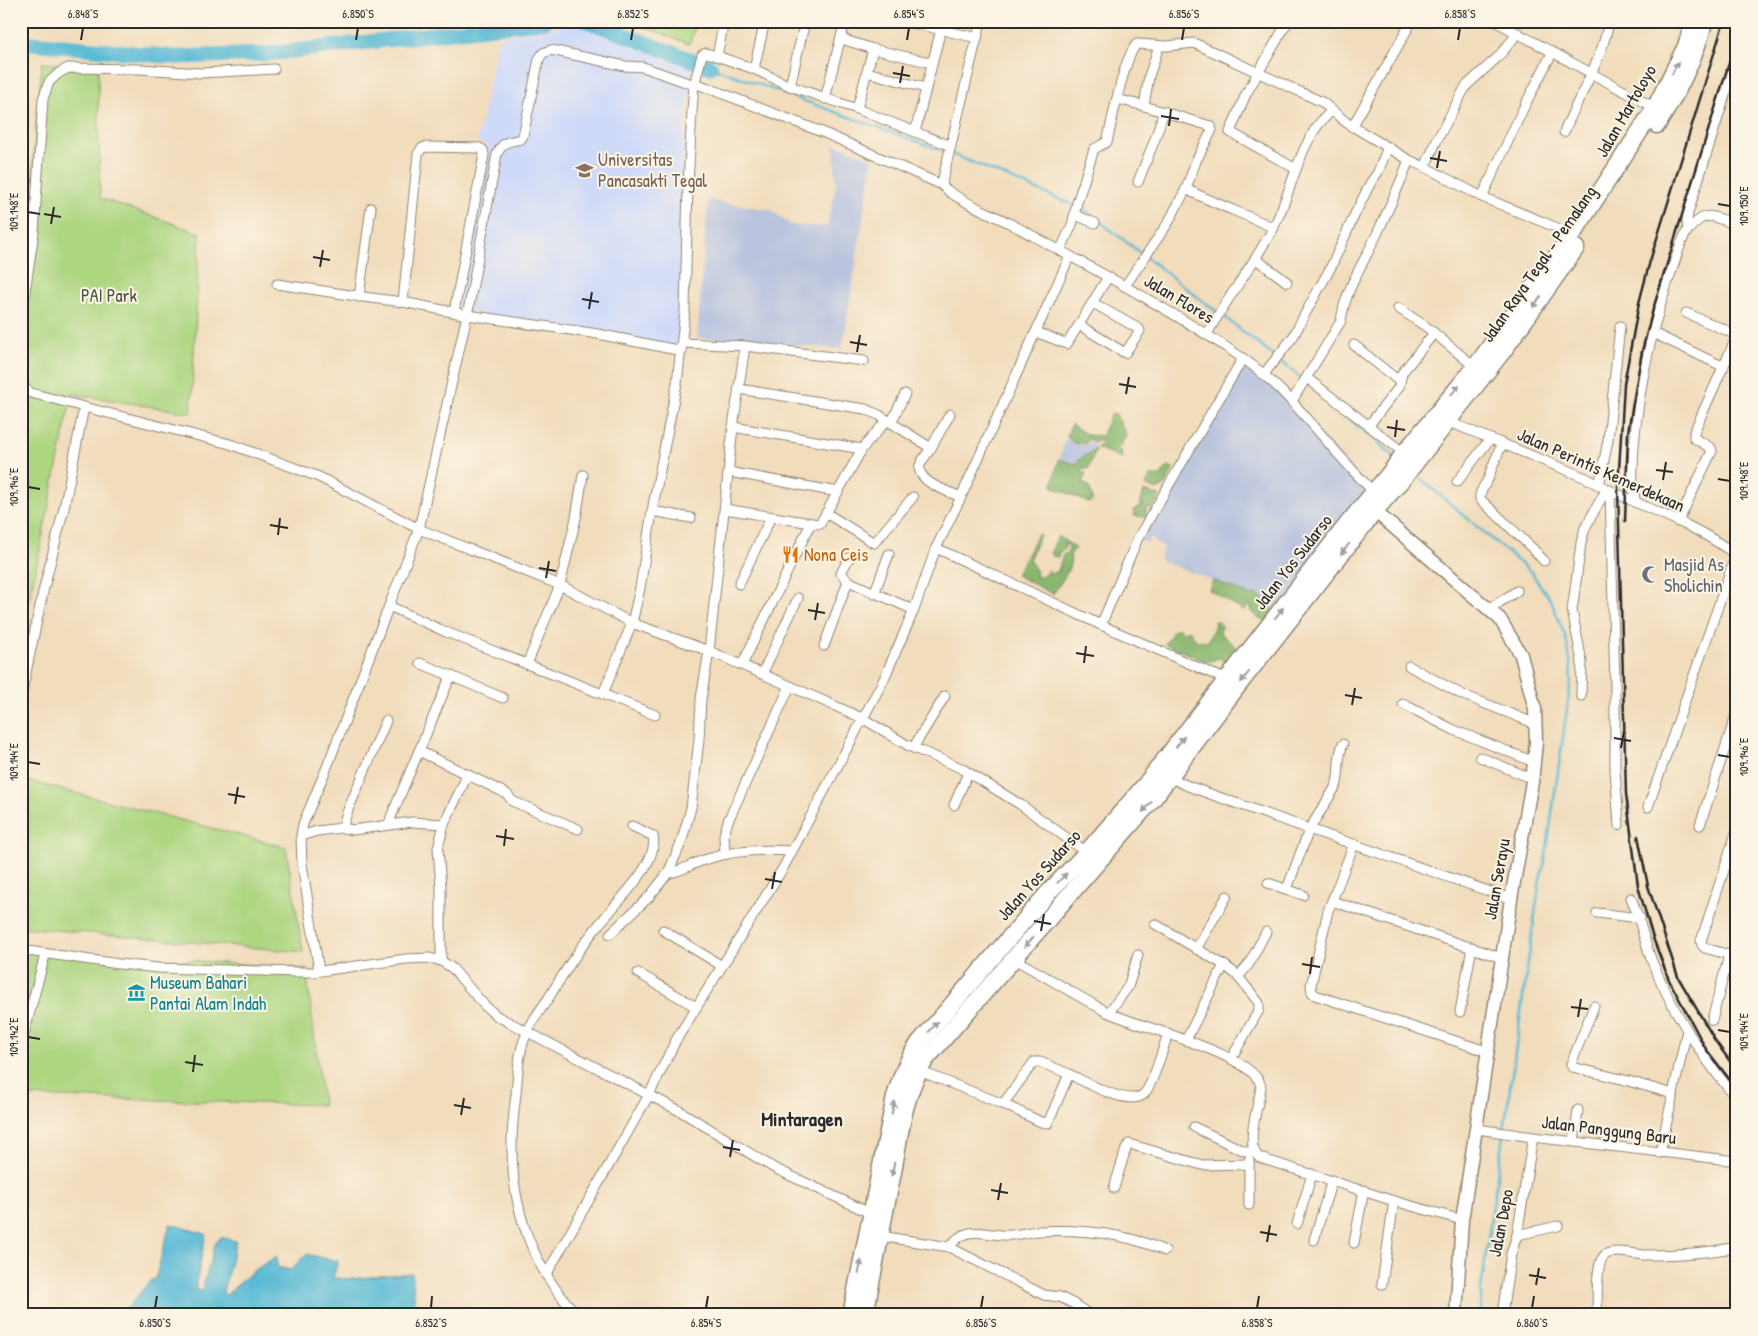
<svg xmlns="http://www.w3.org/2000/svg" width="1758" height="1336" font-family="'Patrick Hand',sans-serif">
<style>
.built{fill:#cfdaf9}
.industrial{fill:#bac4de}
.green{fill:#add681;stroke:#6c8056}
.forest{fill:#8ab76f;stroke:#5a714d}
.water{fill:#56b9d5;stroke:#407280}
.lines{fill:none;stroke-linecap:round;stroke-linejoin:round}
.stream{stroke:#56b9d5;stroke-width:2.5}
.river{stroke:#56b9d5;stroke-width:15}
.street-casing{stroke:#8e8473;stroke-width:11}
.secondary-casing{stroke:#8e8473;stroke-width:15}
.highway-casing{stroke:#8e8473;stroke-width:19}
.street{stroke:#fff;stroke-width:9}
.secondary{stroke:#fff;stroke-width:12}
.highway{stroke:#fff;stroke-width:16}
.rail{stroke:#2b2b2b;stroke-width:2.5}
.oneway{fill:#a0a0a0}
.ticks{fill:none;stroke:#2b2b2b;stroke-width:2}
.labels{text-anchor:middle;stroke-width:4;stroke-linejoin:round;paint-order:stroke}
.street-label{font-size:18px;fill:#2b2b2b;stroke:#fcf5e5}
.education-label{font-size:18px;fill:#785e54;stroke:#fcf5e5;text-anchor:start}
.park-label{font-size:18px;fill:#4c5640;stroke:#fcf5e5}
.food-label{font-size:18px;fill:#c56008;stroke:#fcf5e5;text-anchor:start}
.worship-label{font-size:18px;fill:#5b616d;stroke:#fcf5e5;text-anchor:start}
.culture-label{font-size:18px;fill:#0d838f;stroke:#fcf5e5;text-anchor:start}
.quarter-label{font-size:20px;font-weight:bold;fill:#2b2b2b;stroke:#fcf5e5}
.neatline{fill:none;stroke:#2b2b2b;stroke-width:2}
.ticks-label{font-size:12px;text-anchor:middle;fill:#2b2b2b}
</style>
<rect width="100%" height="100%" fill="#fcf5e5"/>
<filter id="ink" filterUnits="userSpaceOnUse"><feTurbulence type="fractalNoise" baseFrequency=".02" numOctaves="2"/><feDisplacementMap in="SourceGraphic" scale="10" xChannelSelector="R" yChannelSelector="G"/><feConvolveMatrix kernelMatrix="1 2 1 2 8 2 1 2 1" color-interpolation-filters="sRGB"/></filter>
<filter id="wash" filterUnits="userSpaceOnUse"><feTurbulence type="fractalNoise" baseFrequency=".0096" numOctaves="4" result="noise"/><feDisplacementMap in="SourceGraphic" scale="20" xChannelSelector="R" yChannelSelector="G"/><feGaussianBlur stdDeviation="1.12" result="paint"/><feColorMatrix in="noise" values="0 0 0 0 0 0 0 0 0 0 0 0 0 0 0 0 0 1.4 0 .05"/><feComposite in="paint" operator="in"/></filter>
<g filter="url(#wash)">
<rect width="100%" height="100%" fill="#f1dcbb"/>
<!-- built -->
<polygon class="built" points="574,24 633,42 694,66 685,118 684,262 678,349 457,309 488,146 477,141 499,37"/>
<!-- industrial -->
<g class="industrial">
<polygon points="834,144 873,159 842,349 697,338 708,200 772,210 791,225 827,227 836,185"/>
<polygon points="1243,358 1265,374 1374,493 1278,614 1253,596 1159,560 1164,547 1154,542 1155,540 1151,537 1147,543 1141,541"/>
<polygon points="1066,438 1074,444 1086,445 1088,442 1095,443 1094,448 1075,463 1060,458"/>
</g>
<!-- green -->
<g class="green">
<polygon points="629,21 698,21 689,44"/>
<polygon points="42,63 98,66 100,198 200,233 191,413 72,394 21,640 21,286"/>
<polygon points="21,779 286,847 303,952 21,927"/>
<polygon points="21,948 306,969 323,1105 21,1096"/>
</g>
<!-- forest -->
<g class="forest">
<polygon points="1112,413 1116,414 1126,435 1121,445 1117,449 1121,451 1122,458 1097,448 1101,443 1101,440 1096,442 1088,439 1085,444 1074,443 1067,437 1071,424 1087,435 1101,436"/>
<polygon points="1096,449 1088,469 1083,468 1080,473 1086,473 1082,483 1089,486 1093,501 1089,503 1052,486 1059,459 1075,464 1083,457"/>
<path d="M1167,467L1174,468C1166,482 1163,497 1146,485L1150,476H1161Z"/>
<polygon points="1144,491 1160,496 1152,508 1146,508 1147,517 1134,516 1133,510 1144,505 1140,504"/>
<path d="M1038,534L1040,535L1029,560L1034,567L1038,578L1046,574L1048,569L1050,573H1053L1058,571L1063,555L1068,552L1069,547L1066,543L1064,550L1059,552L1058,557L1053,556L1050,554L1058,536L1075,548L1070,555C1074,567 1060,583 1053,594L1016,575Z"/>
<polygon points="1213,580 1252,596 1254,594 1260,596 1278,614 1272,622 1257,618 1251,612 1251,607 1249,605 1244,611 1209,590"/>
<polygon points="1218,621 1221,627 1220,633 1236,647 1238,661 1232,667 1219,658 1207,662 1165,644 1174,630 1179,628 1183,632 1189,630 1197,641 1203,640 1208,642 1215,624 1214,622"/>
</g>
<!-- water -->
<polygon class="water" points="170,1224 206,1234 195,1290 202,1290 215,1244 221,1237 236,1241 223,1293 226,1295 253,1271 277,1256 277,1267 291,1270 306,1254 338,1261 333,1278 349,1279 412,1273 416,1315 121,1315 151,1280 155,1280"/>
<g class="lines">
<!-- stream -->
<g class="stream">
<polyline points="711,67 946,152"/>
<polyline points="952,154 1073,205"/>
<polyline points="1078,207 1085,210 1217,312"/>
<polyline points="1222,315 1275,357"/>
<polyline points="1279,360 1302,379"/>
<polyline points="1314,389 1394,456"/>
<polyline points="1415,474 1531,572 1551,601 1565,635 1570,659 1571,681 1545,862 1540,879 1504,1130"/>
<polyline points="1481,1315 1481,1289 1503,1135"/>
</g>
<!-- river -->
<g class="river">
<polyline points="587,21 711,67"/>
<polyline points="21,42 175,57 268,54 545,21"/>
</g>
</g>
</g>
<g filter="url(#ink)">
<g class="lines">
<defs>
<g id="street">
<polyline points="904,21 977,38"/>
<path d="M981,21L943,178L942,185C952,198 994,215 1011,224C1088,266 1167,307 1241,357C1296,395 1328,449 1376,494"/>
<polyline points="1288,21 1246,94 1230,132 1296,169"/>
<polyline points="1495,21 1657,109"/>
<polyline points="842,39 873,49 932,63"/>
<polyline points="717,56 724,21"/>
<polyline points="754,69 765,21"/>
<polyline points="867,72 925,88"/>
<polyline points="695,83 822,132 942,185"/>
<polyline points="790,86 805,21"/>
<polyline points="825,99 845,21"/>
<polyline points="1117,99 1144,106"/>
<polyline points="857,109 873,49"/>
<polyline points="1352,127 1412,21"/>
<polyline points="915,132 943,21"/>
<path d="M1564,132C1579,95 1602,61 1609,21"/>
<polyline points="1425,167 1437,140 1466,86 1498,57 1518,33"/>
<polyline points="1138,182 1155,139 1164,111"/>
<path d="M1186,189C1215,204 1245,214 1274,228"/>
<polyline points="1482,197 1523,109 1552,53"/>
<polyline points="1075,215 1095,223"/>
<polyline points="1688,230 1687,220 1688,213 1737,57"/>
<path d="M1060,251L1072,225L1077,203L1094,149L1107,142C1112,122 1124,55 1137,44L1167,46L1194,43L1322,102L1347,123L1409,160L1425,167L1482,197L1560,229L1574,232"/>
<polyline points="1256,259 1287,282"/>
<polyline points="277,284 363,297 403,302 467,315 598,334 682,351"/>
<polyline points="1125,286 1168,223 1186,189 1196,161 1212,130 1211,126 1207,125 1144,106 1149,76 1159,46"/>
<polyline points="359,297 371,208"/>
<polyline points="403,302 418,154 421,149 425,147 480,148 483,150 484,155 454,312"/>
<polyline points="1398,308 1428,328 1475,367"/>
<polyline points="1686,313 1737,335"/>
<polyline points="21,318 34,232 43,99 49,82 59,73 68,68 140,69 201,73 274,69"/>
<polyline points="1079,325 1125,353 1140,331 1139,329 1093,303"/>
<polyline points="1036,332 1067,344 1108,277"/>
<polyline points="1653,333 1724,367"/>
<path d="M1207,334C1227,298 1253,266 1272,230C1290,197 1295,159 1316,128C1320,122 1326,116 1332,111"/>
<polyline points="683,343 745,346 864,361"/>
<polyline points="1354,345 1400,382"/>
<path d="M745,346L733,427L709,651L701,699L699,740L691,808L681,843L668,873C681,872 691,864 704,860C732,850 762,849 791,851"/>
<polyline points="1264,374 1293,337 1305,314 1331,267 1355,214 1371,182 1378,172 1388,147"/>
<polyline points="1307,378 1404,453"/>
<polyline points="21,386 31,393 84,407"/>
<path d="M739,389L865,409L879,415L931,448L922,461L919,468C921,484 948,491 961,497"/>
<path d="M1292,401L1341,321C1345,290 1363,264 1376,236C1388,211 1399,186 1409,160"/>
<path d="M1447,421L1586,478C1635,506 1693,521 1737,556"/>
<polyline points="891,423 905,394"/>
<polyline points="1369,425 1399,387 1402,373 1434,333"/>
<polyline points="733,427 862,449"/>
<path d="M1502,443C1498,455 1492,465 1489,477C1486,485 1479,490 1480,499L1533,549L1544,561"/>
<polyline points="931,448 950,414"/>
<polyline points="729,472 838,492"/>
<polyline points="1457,482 1490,439"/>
<polyline points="1599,486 1608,440 1620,326"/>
<polyline points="1610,491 1615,687 1615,769 1619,825"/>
<path d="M1636,503C1631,485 1633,465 1634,446C1639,385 1653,322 1674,264C1678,253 1681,238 1689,229C1693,225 1699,219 1704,217C1713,214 1728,222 1737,225"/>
<polyline points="725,509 811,523"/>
<polyline points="652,511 691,518"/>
<polyline points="826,513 874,543 913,497"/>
<polyline points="1678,522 1712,451 1711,448 1694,438 1694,432 1737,336"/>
<polyline points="936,548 1101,625 1227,680"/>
<polyline points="848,581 914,610"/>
<polyline points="739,584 771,517"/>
<polyline points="874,594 889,554"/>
<polyline points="389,606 327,767 303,824 301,836 317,831 342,828 353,830 412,822 444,824"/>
<polyline points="1489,609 1517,591"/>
<polyline points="1101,625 1138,538 1243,358"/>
<polyline points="824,646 848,581 841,573 849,558"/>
<polyline points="420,663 503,698"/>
<polyline points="527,664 560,585 576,518 583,475"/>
<polyline points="742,665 811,523 820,524 862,449 887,420"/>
<polyline points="1409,666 1461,694 1536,724"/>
<polyline points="762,674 798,598"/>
<polyline points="603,694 632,623 640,588 652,511 677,383 685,311 688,185 692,112 694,85 702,55 706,53 717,56 754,69 790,86 857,109 951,146"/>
<polyline points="21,696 43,592 64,508 84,407 230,444 319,477 419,529 560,585 632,623 709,651 790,686 862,718 909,746 961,768 1021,805 1089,854"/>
<polyline points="1581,696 1582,662 1572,610 1574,597 1581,543 1585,528 1606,490"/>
<polyline points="1403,704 1454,730 1534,762"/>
<path d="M655,715L446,632L389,606L419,529L469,306L497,154C505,139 507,143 521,139L523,136L539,59L543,53L551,50L625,66L643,67L694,85"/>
<polyline points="913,748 945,696"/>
<polyline points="419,751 501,791 508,795 512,801 578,829"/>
<polyline points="1480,757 1533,779"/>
<path d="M1169,777L1188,786C1295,825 1403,861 1511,899"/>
<polyline points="954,805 968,773"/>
<polyline points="1648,807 1736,555"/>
<polyline points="390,824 391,817 451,675"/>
<polyline points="1700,825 1737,712"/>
<polyline points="342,828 348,810 386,721"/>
<polyline points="1737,830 1701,941 1702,945 1705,948 1737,957"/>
<polyline points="301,836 302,864 319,971"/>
<polyline points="1354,844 1328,911 1311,985 1312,992 1315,995 1489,1052"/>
<polyline points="725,854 724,835 728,821 790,686"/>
<polyline points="1268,883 1303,895"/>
<path d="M1287,889L1309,830L1336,786C1341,772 1336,760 1343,744"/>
<path d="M1631,898C1641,920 1644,944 1654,966C1674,1014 1704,1060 1737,1099"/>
<polyline points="1332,901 1502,958"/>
<polyline points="1597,913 1640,918"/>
<polyline points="1155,924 1224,965 1236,974 1259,1003 1259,1010 1231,1059"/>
<polyline points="663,930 722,966"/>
<polyline points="610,934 649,897 668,873"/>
<polyline points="1196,949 1227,896"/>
<polyline points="21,950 119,964 158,968 296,972 314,972 406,959 430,958 441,961 452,968 485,1006 497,1016 680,1111 774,1168 874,1215"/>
<path d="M1014,959C1045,976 1076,995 1107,1012C1135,1026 1258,1055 1261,1087C1259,1105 1243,1147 1260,1158L1394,1201L1462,1220"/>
<polyline points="441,961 441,887 438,848 444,824 468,774"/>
<polyline points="638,973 696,1007"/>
<polyline points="1238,977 1249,964 1266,932"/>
<polyline points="1594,1006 1571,1064 1572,1067 1625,1080 1673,1094"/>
<polyline points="1109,1012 1128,987 1138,955"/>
<polyline points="1460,1012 1472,947"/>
<polyline points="1712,1020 1729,955"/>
<polyline points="1186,1040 1224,965"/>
<polyline points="21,1045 45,955"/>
<polyline points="1734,1056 1737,1046"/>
<path d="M917,1070L1003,1104L1041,1122L1048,1123L1069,1074C1084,1081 1129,1108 1144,1094C1153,1085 1164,1046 1168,1033"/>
<polyline points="1003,1104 1034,1062 1040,1062 1069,1074"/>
<polyline points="1194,1127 1242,1150 1249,1152 1253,1151"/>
<polyline points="1477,1129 1533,1137 1737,1161"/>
<polyline points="1574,1142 1578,1110"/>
<polyline points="1660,1153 1687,1030"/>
<polyline points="1249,1160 1249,1205"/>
<polyline points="1114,1188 1126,1149 1129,1144 1202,1165 1249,1164"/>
<polyline points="1297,1224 1312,1174"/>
<polyline points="1517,1235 1558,1226"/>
<polyline points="880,1236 949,1247 1044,1295 1060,1297 1074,1304 1090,1315"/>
<polyline points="1314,1240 1332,1180"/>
<polyline points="1354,1243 1364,1190"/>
<path d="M949,1247C969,1222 985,1237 1012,1235C1021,1234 1029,1232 1038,1231C1081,1229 1126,1233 1165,1251"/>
<polyline points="546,1275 649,1095 676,1040 783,868 883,681 914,610 936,548 961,497 1070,256"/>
<polyline points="1382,1284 1394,1201"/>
<path d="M578,1315C532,1270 511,1205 512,1143C512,1126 514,1110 516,1094C518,1073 518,1050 528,1031C533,1019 541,1009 548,999C563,974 579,949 597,927C612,908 630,891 643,871C649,861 656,847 653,836L632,826"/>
<polyline points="1502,1315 1511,1254 1517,1235 1533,1137"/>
<path d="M1597,1315C1598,1302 1595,1267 1603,1257C1606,1253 1612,1252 1617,1252C1626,1252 1635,1254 1644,1255C1675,1255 1707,1253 1737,1247"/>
</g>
<polyline id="secondary" points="1369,506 1500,619 1521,655 1535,709 1536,742 1532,782 1511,899 1462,1220 1456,1315"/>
<g id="highway">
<path d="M1657,125C1677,94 1694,60 1704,23"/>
<path d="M851,1315L895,1097C901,1077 907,1060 919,1043L1047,894L1087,852L1145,785L1349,522L1393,469L1404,453L1475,367L1574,232L1655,108L1686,46L1694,21"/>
<path d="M865,1315C874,1267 883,1220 893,1172C900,1134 904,1092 926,1059L1153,799L1237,687L1375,511L1405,476L1503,351L1576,248"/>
</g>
</defs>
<!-- street casing -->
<use href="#street" class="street-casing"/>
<!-- secondary casing -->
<use href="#secondary" class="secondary-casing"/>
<!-- highway casing -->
<use href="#highway" class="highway-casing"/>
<!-- street -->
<use href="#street" class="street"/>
<!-- secondary -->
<use href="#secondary" class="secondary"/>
<!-- highway -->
<use href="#highway" class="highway"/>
<!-- rail -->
<g class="rail">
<polyline points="1724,21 1650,261 1639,303 1624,384 1618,488 1626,794 1638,886 1653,938 1669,980 1706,1049 1737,1089"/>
<polyline points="1625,521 1628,432 1642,351 1653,309 1737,37"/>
<polyline points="1638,836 1648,886 1678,977 1716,1042 1737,1071"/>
</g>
</g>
<!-- one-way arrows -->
<defs><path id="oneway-solid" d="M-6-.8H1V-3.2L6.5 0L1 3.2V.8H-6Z" transform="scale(1.25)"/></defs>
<g class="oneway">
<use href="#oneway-solid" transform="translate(1675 68) rotate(-64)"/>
<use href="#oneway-solid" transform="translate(1537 302) rotate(126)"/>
<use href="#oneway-solid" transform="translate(1455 390) rotate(-50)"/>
<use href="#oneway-solid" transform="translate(1345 549) rotate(128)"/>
<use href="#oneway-solid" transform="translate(1279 613) rotate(-52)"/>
<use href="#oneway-solid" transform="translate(1245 677) rotate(128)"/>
<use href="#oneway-solid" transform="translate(1180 742) rotate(-52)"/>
<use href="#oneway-solid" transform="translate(1147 807) rotate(131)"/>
<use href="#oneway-solid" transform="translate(1062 878) rotate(-46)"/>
<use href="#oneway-solid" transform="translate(1029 942) rotate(132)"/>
<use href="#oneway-solid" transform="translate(933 1027) rotate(-49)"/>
<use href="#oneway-solid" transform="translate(893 1108) rotate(-77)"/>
<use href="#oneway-solid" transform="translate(893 1169) rotate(101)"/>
<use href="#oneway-solid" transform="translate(860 1267) rotate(-79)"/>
</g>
</g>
<!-- ticks -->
<path class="ticks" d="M81,40L83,28M356,40L358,28M631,40L633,28M907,40L909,28M1182,40L1184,28M1458,40L1460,28M893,73L910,76M900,83L903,66M1161,116L1179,119M1169,126L1171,109M1430,158L1447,161M1437,168L1440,151M1718,204L1730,206M28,212L40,214M44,214L61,217M51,224L54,207M313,257L330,260M320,267L323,250M582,299L599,302M589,309L592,292M850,342L867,345M857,352L860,335M1119,384L1136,387M1126,394L1129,377M1387,427L1405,430M1395,437L1397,420M1656,470L1673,472M1718,479L1730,481M1663,480L1666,462M28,487L40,489M270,525L288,528M278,535L280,518M539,568L556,571M546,578L549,561M808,610L825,613M815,620L818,603M1076,653L1094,656M1084,663L1086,646M1345,695L1362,698M1352,705L1355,688M1614,738L1631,741M1621,748L1624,731M1718,755L1730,757M28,762L40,764M228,794L245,797M235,804L238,787M496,836L514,839M504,846L506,829M765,879L782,882M772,889L775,872M1034,921L1051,924M1041,931L1044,914M1302,964L1320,967M1310,974L1312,957M1571,1007L1588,1009M1578,1017L1581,999M1718,1030L1730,1032M28,1037L40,1039M185,1062L203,1065M193,1072L195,1055M454,1105L471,1108M461,1115L464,1098M723,1147L740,1150M730,1157L733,1140M991,1190L1008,1193M998,1200L1001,1183M1260,1232L1277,1235M1267,1242L1270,1225M1529,1275L1546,1278M1536,1285L1539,1268M155,1308L157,1296M431,1308L432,1296M706,1308L708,1296M981,1308L983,1296M1257,1308L1259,1296M1532,1308L1534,1296"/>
<!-- icons -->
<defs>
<symbol id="university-bare" viewBox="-9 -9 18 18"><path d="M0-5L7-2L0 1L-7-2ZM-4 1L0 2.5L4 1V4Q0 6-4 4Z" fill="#8d6e63" stroke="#fcf5e5" stroke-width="2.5" paint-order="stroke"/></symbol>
<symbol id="restaurant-bare" viewBox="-9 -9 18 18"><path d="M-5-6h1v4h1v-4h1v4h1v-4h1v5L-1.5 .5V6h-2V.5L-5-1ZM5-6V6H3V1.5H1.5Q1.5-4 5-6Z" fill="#e8710a" stroke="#fcf5e5" stroke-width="2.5" paint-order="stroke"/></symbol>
<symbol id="mosque-bare" viewBox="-9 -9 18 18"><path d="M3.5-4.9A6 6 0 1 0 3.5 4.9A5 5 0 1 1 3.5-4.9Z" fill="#6b7280" stroke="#fcf5e5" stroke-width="2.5" paint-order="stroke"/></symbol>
<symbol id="museum-bare" viewBox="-9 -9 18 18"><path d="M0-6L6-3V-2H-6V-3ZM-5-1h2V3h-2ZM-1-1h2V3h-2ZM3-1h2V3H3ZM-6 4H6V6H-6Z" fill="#0f9aa8" stroke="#fcf5e5" stroke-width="2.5" paint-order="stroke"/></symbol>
</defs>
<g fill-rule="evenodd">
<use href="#university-bare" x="572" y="158" width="25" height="25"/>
<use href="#restaurant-bare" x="778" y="542" width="25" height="25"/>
<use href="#mosque-bare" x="1638" y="562" width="25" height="25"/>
<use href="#museum-bare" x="124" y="980" width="25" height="25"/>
</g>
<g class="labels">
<!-- street labels -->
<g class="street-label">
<text transform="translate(1626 111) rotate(-60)" y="6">Jalan Martoloyo</text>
<text transform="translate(1539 264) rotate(-55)" y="6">Jalan Raya Tegal - Pemalang</text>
<text transform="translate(1179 299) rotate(31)" y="6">Jalan Flores</text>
<text transform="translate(1601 470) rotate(24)" y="6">Jalan Perintis Kemerdekaan</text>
<text transform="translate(1293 562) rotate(-52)" y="6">Jalan Yos Sudarso</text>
<text transform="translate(1039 875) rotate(-48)" y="6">Jalan Yos Sudarso</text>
<text transform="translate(1497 879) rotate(-80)" y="6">Jalan Serayu</text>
<text transform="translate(1609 1130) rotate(7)" y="6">Jalan Panggung Baru</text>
<text transform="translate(1501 1223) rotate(-79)" y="6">Jalan Depo</text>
</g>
<!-- education labels -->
<g class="education-label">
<text x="598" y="166">Universitas<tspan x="598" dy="21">Pancasakti Tegal</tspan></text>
</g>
<!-- park labels -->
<g class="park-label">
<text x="109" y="302">PAI Park</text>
</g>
<!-- food labels -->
<g class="food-label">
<text x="804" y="561">Nona Ceis</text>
</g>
<!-- worship labels -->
<g class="worship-label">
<text x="1664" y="571">Masjid As<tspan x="1664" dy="21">Sholichin</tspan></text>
</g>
<!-- culture labels -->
<g class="culture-label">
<text x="150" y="989">Museum Bahari<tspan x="150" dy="21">Pantai Alam Indah</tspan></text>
</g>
<!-- quarter labels -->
<g class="quarter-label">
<text x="802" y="1126">Mintaragen</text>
</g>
</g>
<!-- margin -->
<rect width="1758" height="1336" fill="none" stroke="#fcf5e5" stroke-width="55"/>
<rect x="28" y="28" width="1702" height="1280" class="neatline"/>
<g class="ticks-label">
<text x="83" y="18">6.848°S</text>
<text x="358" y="18">6.850°S</text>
<text x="633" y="18">6.852°S</text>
<text x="909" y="18">6.854°S</text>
<text x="1184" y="18">6.856°S</text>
<text x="1460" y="18">6.858°S</text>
<text transform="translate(1744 206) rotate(-90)" y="4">109.150°E</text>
<text transform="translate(14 212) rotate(-90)" y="4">109.148°E</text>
<text transform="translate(1744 481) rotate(-90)" y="4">109.148°E</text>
<text transform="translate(14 487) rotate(-90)" y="4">109.146°E</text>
<text transform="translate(1744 757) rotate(-90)" y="4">109.146°E</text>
<text transform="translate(14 762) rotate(-90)" y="4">109.144°E</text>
<text transform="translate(1744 1032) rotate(-90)" y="4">109.144°E</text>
<text transform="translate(14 1037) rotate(-90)" y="4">109.142°E</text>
<text x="155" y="1327">6.850°S</text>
<text x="431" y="1327">6.852°S</text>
<text x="706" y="1327">6.854°S</text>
<text x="981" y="1327">6.856°S</text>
<text x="1257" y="1327">6.858°S</text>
<text x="1532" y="1327">6.860°S</text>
</g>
</svg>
